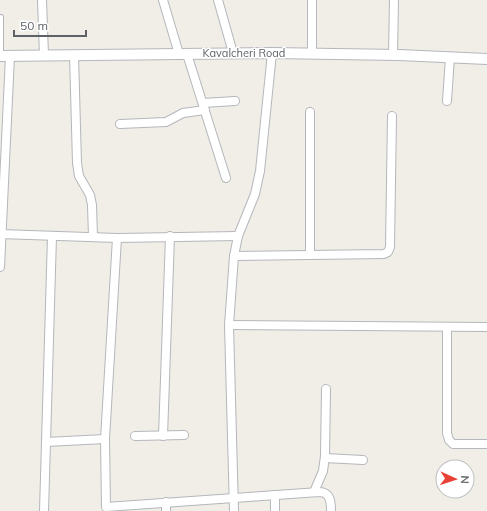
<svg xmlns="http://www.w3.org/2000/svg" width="487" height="511" font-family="Mulish,sans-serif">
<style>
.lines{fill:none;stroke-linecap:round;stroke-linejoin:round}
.service-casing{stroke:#b4b7bb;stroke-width:6}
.minor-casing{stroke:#b4b7bb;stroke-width:10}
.tertiary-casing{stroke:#b4b7bb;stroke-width:12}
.service{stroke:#fff;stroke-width:4}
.minor{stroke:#fff;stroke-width:8}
.tertiary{stroke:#fff;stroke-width:10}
.labels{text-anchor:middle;stroke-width:3;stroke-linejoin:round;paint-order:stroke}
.street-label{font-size:11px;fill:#5e6267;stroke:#fff}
</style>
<rect width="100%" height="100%" fill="#f0eee7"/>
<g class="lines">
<defs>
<polyline id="service" points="1,17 1,56"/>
<g id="minor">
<polyline points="42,0 44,55"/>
<polyline points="163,0 179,54"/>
<polyline points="218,0 233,53"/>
<polyline points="312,0 312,53"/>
<polyline points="187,54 226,178"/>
<polyline points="74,55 77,163 79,176 90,195 92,205 93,237"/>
<polyline points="393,55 394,0"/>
<polyline points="447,101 450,57"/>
<polyline points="203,103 235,101"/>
<polyline points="120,124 166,122 183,113 205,110"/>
<polyline points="0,234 117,238 238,236"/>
<path d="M117,238L105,439L106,507L319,492C330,492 331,501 331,511"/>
<polyline points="310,255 310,112"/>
<polyline points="234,256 384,254 388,252 390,247 392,116"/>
<polyline points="0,267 10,56"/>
<polyline points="229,325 487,327"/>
<polyline points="447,327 447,433 449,440 453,444 487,444"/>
<polyline points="135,436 184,435"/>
<polyline points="163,436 170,236"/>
<polyline points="46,442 105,439"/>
<polyline points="325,458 363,460"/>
<polyline points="314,492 323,471 325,456 326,389"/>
<polyline points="275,495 275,511"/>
<polyline points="44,511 52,236"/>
<polyline points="166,511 166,502"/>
<polyline points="234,511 229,325 234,256 238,236 255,194 260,171 272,53"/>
</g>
<polyline id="tertiary" points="0,56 272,53 399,55 487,59"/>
</defs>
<!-- service casing -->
<use href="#service" class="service-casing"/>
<!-- minor casing -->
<use href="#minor" class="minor-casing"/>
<!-- tertiary casing -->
<use href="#tertiary" class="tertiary-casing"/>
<!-- service -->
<use href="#service" class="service"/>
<!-- minor -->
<use href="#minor" class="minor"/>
<!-- tertiary -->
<use href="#tertiary" class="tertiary"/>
</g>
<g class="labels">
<!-- street labels -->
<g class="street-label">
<text x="244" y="57">Kavalcheri Road</text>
</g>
</g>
<!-- north arrow -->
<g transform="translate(455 479) rotate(93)"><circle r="19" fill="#ffffff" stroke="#bfc0c2"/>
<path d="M0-3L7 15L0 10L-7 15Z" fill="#e84135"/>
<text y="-6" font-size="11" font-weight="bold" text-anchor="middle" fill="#5e6267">N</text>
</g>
<!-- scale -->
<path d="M14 30v6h72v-6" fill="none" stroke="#5e6267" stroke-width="2"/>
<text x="20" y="30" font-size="12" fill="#5e6267" stroke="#ffffff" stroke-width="3" paint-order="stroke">50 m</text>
</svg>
